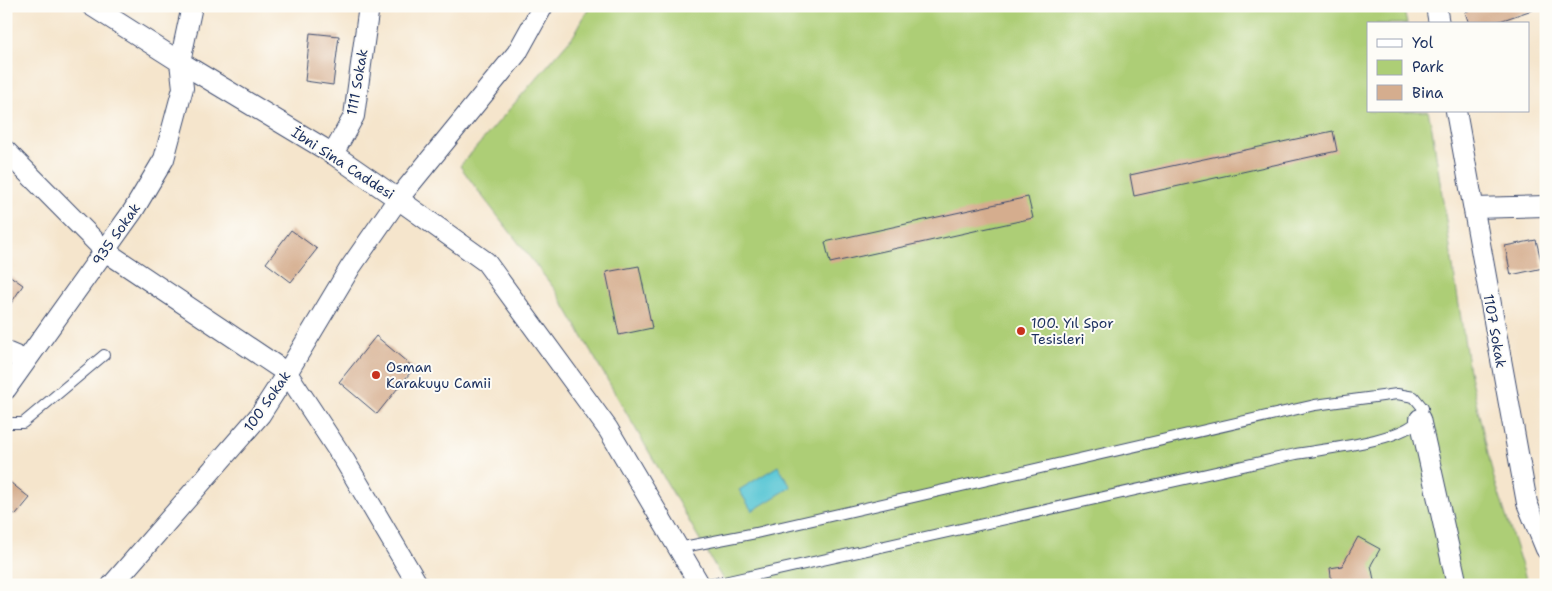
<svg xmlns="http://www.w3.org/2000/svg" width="1552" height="591" font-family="'Shantell Sans',sans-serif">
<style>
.green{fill:#adce76;stroke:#647e6a}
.water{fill:#5cc7d5;stroke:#3c7b9a}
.building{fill:#d5ad8e}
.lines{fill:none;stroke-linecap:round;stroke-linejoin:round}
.lane-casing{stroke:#3c4a6e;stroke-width:12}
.street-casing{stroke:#3c4a6e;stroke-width:22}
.lane{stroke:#fff;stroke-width:10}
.street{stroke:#fff;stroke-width:20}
.poi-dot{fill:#c8321e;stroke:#fdfcf7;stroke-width:2}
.labels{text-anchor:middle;stroke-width:4;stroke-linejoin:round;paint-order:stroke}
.street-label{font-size:14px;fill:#1b2f5e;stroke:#fdfcf7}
.poi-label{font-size:14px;fill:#1b2f5e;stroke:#fdfcf7;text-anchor:start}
</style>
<rect width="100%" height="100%" fill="#fdfcf7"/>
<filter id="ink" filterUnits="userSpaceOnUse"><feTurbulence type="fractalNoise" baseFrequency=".02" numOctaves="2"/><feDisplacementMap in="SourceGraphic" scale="10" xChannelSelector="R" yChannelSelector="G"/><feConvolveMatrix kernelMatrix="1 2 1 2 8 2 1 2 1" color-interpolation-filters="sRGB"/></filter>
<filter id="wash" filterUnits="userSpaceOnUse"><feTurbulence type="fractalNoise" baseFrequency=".0096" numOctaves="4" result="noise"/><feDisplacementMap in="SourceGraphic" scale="20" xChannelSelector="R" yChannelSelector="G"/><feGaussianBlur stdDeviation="1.12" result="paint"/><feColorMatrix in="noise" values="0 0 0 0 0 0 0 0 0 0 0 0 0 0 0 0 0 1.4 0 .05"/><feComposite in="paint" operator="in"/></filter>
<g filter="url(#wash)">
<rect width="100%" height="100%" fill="#f5e5cc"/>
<!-- green -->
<polygon class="green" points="590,6 1403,6 1407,24 1368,24 1368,111 1428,111 1432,129 1469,371 1493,475 1528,585 726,585 556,291 479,192 460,166 574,35"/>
<!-- water -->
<polygon class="water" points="778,466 791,487 752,511 739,490"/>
<g id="blocks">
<!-- building -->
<g class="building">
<polygon points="1481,6 1535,6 1535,9 1491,24 1469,24 1465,12"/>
<polygon points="310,33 339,36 333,85 305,81"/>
<polygon points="1333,131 1337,151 1134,196 1130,175"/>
<polygon points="1028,197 1033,218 830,263 825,242"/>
<polygon points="291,230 317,249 291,282 266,263"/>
<polygon points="1536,240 1543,268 1511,275 1505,246"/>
<polygon points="639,266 652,328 619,335 606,272"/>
<polygon points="6,273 23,285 6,311"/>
<polygon points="376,336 414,368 377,414 339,382"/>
<polygon points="6,479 30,498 16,515 6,507"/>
<polygon points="1358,537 1380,549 1371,565 1375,585 1332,585 1330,568 1342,566"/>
</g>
</g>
</g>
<g filter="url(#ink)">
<use href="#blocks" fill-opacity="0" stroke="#3c4a6e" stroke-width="1"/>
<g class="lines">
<defs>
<g id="lane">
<polyline points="6,423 23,423 104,355"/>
<path d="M678,548L756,533L1315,405L1397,394L1414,397L1423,408C1422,411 1421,416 1419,419C1403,441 1324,449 1296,454L724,582L700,584"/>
</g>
<g id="street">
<polyline points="192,6 180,62 333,154 398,199 517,53 543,6"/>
<polyline points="1436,6 1439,24"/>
<polyline points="1456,111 1527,503 1546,549"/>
<polyline points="6,151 105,251 287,373 345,461 418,585"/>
<polyline points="333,154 354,116 369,6"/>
<polyline points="1474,208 1546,206"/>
<polyline points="6,352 25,360"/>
<polyline points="6,389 133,211 164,159 183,88 180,62 92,6"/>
<polyline points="1420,419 1457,585"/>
<polyline points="112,585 260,415 287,373 350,268 398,199 486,262 608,429 700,585"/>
</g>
</defs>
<!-- lane casing -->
<use href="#lane" class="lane-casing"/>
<!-- street casing -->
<use href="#street" class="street-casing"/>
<!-- lane -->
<use href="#lane" class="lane"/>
<!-- street -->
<use href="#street" class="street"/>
</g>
</g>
<!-- markers -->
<g class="poi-dot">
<circle cx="1021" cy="331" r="5"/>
<circle cx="376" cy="375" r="5"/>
</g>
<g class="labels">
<!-- street labels -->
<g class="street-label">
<text transform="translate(357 82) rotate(-80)" y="5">1111 Sokak</text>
<text transform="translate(343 163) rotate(33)" y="5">İbni Sina Caddesi</text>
<text transform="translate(116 234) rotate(-55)" y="5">935 Sokak</text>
<text transform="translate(1495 331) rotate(80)" y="5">1107 Sokak</text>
<text transform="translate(267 401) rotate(-55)" y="5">100 Sokak</text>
</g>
<!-- poi labels -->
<g class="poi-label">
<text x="1031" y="328">100. Yıl Spor<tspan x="1031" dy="16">Tesisleri</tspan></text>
<text x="386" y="372">Osman<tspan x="386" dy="16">Karakuyu Camii</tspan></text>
</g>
</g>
<!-- margin -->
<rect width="1552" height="591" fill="none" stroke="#fdfcf7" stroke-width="25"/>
<!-- legend -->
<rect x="1367" y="22" width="162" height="90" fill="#fdfcf7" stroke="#a3aaba"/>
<rect x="1377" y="39" width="25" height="8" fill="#ffffff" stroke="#a3aaba"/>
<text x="1412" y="48" font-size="15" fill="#1b2f5e">Yol</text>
<rect x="1377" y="60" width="25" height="15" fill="#adce76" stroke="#a3aaba"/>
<text x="1412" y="72" font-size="15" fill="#1b2f5e">Park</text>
<rect x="1377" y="85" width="25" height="15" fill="#d5ad8e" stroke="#a3aaba"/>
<text x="1412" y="98" font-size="15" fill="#1b2f5e">Bina</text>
</svg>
